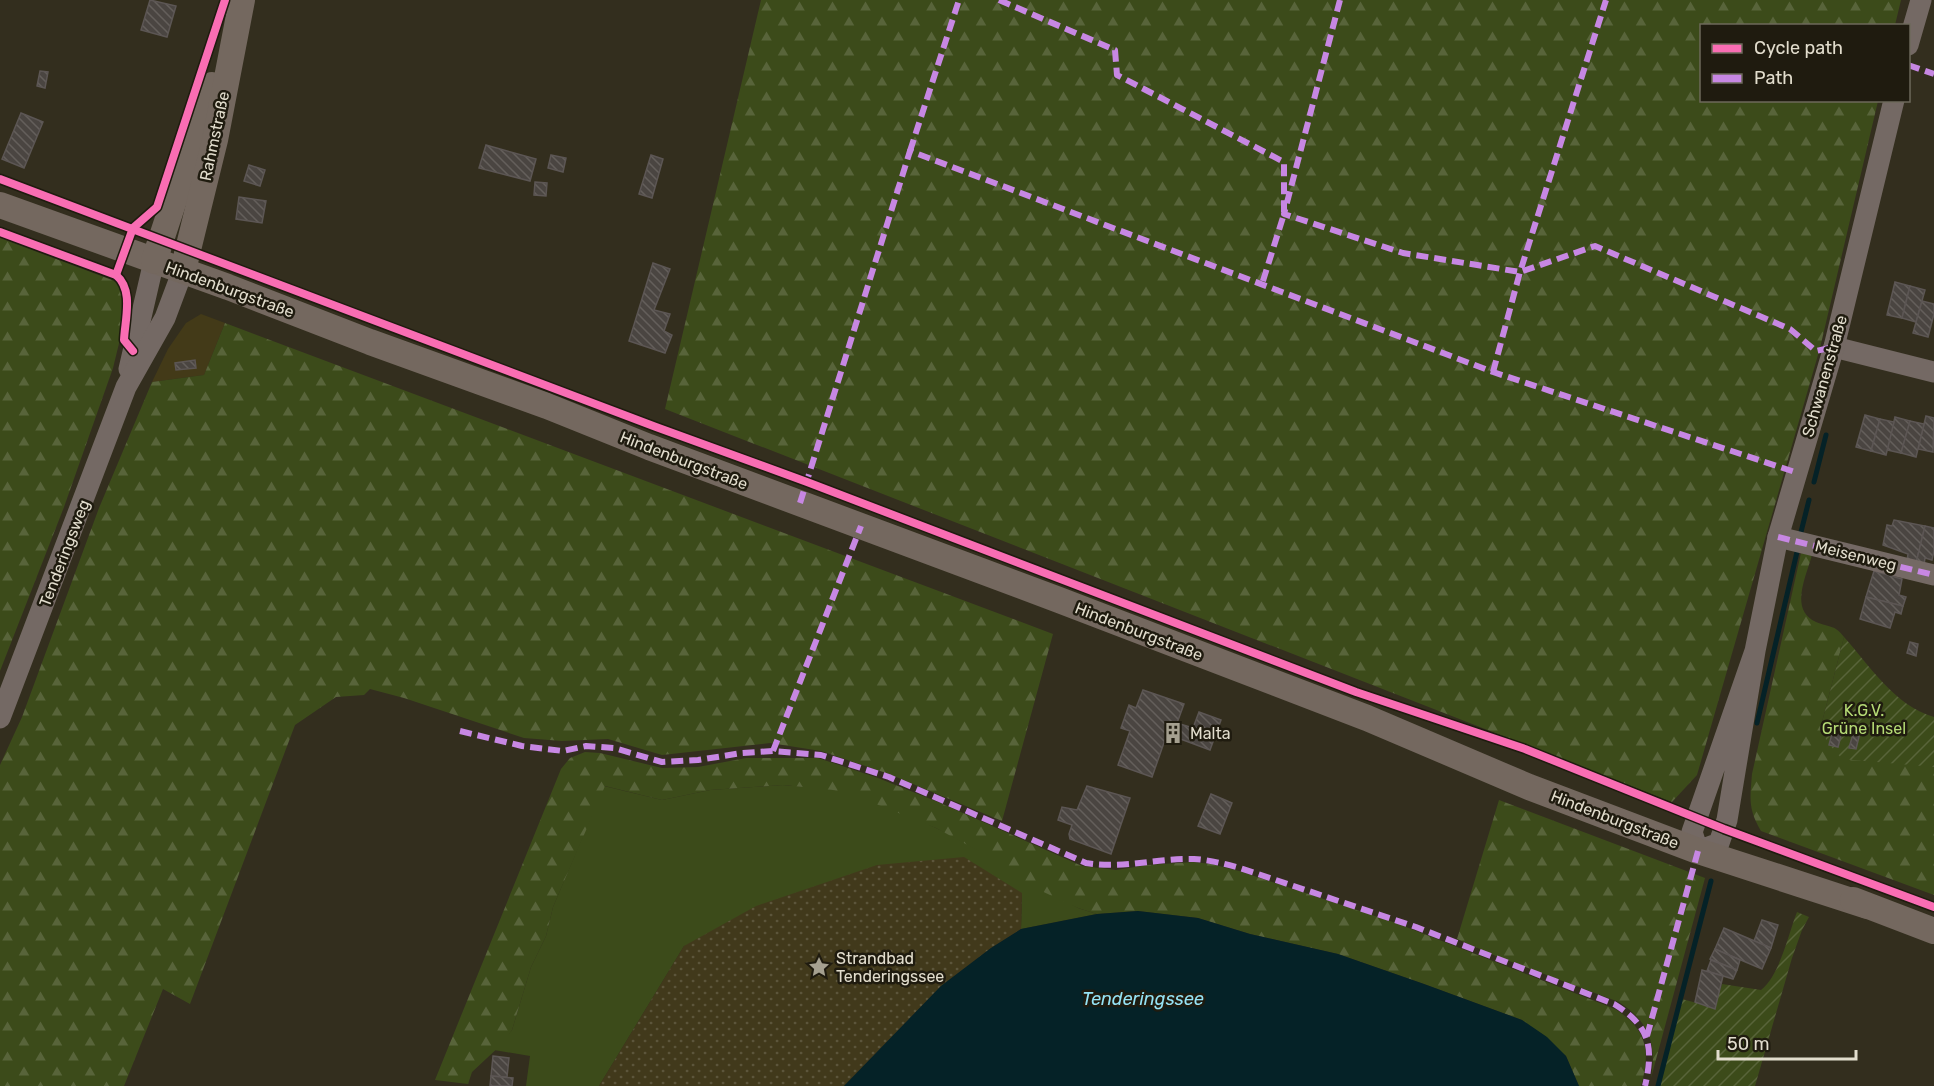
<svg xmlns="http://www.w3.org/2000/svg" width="1934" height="1086" font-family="Rubik,sans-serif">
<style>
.built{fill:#433a18}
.grass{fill:#3c4b1a}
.forest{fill:url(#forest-firs)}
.sand{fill:url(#sand-dots)}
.garden{fill:url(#garden-furrows)}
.water{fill:#052227}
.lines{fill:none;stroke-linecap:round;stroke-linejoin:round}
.stream{stroke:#052227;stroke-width:5}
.building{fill:url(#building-back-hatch);stroke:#5c5654;stroke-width:1.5}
.minor{stroke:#746964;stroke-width:21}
.major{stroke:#74685f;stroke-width:26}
.quiet{stroke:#c787e3;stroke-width:6;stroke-dasharray:12 6;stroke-linecap:butt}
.cycleway-casing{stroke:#1f1b0f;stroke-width:11}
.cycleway{stroke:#f96db3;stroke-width:8}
.labels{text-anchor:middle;stroke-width:5;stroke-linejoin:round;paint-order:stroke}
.street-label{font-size:16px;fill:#e2ddcd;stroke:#1f1b0f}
.park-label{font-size:16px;fill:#b5da75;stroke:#1f1b0f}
.poi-label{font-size:16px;fill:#e2ddcd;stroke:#1f1b0f;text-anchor:start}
.water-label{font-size:18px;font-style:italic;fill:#95e3f5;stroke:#1f1b0f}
</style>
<defs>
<pattern id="forest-firs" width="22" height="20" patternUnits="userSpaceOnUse" patternTransform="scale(1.5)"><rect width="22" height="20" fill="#3c4b1a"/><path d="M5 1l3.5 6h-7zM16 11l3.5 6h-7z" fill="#58643a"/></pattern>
<pattern id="sand-dots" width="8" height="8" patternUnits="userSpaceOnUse" patternTransform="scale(1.5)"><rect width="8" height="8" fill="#41391b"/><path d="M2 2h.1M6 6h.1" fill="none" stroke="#5c553b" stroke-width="1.8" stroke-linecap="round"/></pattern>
<pattern id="garden-furrows" width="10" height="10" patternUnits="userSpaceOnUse" patternTransform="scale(1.5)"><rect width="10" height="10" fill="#3c4b1a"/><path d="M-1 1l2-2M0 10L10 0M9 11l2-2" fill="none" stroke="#58643a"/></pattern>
<pattern id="building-back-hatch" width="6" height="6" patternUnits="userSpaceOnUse" patternTransform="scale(1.5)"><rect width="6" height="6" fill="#4a4541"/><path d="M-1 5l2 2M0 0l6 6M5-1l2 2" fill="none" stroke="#645f5b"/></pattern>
</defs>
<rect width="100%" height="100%" fill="#332e1e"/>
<!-- built -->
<polygon class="built" points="201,314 225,323 204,375 152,382 168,349 186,323"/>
<!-- grass -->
<path class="grass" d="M783,785C800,787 818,786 834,790C921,811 1001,863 1078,908L1097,914L1021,929L1022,893L684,946L599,1086H526L530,1056L494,1050L512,1030L531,967L546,936L553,907L604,786L662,800L710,790Z"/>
<!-- forest -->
<g class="forest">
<polygon points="761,0 1901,0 1895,25 1702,26 1702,100 1878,101 1820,348 1697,775 1672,802 665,409"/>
<polygon points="0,238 120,283 124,299 122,331 113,368 64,507 0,671"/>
<polygon points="225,323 1053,634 1002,821 889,774 821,751 770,743 662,755 608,739 562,741 524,738 404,698 370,689 364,695 336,697 295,725 190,1004 163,989 124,1086 0,1086 0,765 22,717 99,508 152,382 204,375"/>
<path d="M1801,553L1812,555C1806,577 1789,610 1816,622C1830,628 1834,624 1844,637L1821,726L1934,767V895L1761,831C1748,809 1750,799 1752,774Z"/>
<path d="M585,752L600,753L662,768L698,767L746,758H818L878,778L938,802L1082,866L1116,870L1148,865L1193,862L1211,864L1239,871L1396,923L1615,1009C1647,1029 1651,1051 1641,1086H1579L1566,1056L1522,1020L1424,984L1338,954L1250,934L1198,918L1138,911L1097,914L1078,908L1035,888L986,855L936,828L876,804L833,790L783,785L710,790L662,800L605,786L553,907L546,936L531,967L512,1030L502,1044L472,1072L468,1084L435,1080L561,769L570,758Z"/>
<path d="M1499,800L1705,878L1651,1078C1657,1043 1649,1022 1619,1002L1496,956L1457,939Z"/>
</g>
<!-- sand -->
<polygon class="sand" points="964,857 1022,893 1021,929 991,948 941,986 844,1086 599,1086 684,946 756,906 877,865"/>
<!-- garden -->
<g class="garden">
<path d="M1844,637C1870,666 1895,706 1934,717V767L1842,759L1827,742L1821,726Z"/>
<path d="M1797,912L1809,917L1802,930L1792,958L1755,1086H1660L1682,999L1715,1008L1722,984L1761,990C1780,975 1788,935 1797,912Z"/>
</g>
<!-- water -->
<polygon class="water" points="1138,911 1198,918 1250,934 1338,954 1424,984 1522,1020 1547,1037 1566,1056 1579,1086 844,1086 941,986 991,948 1021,929 1097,914"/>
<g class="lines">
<!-- stream -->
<g class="stream">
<polyline points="1814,482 1826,435"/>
<polyline points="1800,536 1809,500"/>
<polyline points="1757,723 1797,552"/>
<polyline points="1658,1086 1711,881"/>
</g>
</g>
<!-- building -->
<g class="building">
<polygon points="150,0 176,6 167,37 141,30"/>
<polygon points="40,71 48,72 45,88 37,86"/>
<polygon points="21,113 43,122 24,168 2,159"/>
<polygon points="486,145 536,159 530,181 479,168"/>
<polygon points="551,155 566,158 563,172 548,168"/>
<polygon points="651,155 663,159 652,198 639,194"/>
<polygon points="249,165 265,170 260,186 244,181"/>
<polygon points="535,182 547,183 546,196 534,195"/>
<polygon points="239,197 266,201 262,223 236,219"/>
<polygon points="653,263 670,269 654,310 670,314 664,331 672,335 665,353 629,341"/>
<polygon points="1895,282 1910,286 1902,318 1887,315"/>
<polygon points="1910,286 1925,290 1916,322 1902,318"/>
<polygon points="1922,301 1934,304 1934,314 1928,337 1913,333"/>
<polygon points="195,360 196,368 176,370 175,363"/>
<polygon points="1865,415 1880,419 1871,451 1856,447"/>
<polygon points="1926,416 1934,418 1933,452 1918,449"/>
<polygon points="1895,417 1910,421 1901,453 1887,450"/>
<polygon points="1880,419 1894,422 1886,455 1871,451"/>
<polygon points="1910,421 1924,424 1916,457 1901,453"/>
<polygon points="1894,520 1925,526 1916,563 1907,561 1908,554 1883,545 1887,525 1892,526"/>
<polygon points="1925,526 1934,528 1934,551 1932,560 1925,558 1924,565 1916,563"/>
<polygon points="1874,571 1902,579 1899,595 1906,597 1903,606 1866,597"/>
<polygon points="1866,597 1903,606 1901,614 1895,612 1890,628 1860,619"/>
<polygon points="1910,642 1918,644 1916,656 1907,653"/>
<polygon points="1143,690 1184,704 1177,723 1193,728 1199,712 1221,720 1210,750 1167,734 1152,777 1118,765 1130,731 1121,728 1129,705 1136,708"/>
<polygon points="1834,726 1843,728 1838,747 1829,745"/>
<polygon points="1853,734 1859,737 1856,749 1849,748"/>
<polygon points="1087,786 1130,798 1111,854 1070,839 1069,834 1072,825 1058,820 1062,807 1077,810"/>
<polygon points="1211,794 1232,803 1220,834 1198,826"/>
<polygon points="1762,920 1778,925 1771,948 1754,941"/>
<polygon points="1724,928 1771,948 1762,969 1715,949"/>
<polygon points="1715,949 1740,960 1737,970 1710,959"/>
<polygon points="1711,960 1737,970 1733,979 1707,971"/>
<polygon points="1702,970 1723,976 1715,1009 1695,1002"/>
<polygon points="493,1056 509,1058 507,1077 491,1076"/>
<polygon points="491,1076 513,1078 512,1086 490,1086"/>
</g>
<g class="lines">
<!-- minor -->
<g class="minor">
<polyline points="1908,45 1921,0"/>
<polyline points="1834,347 1934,372"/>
<polyline points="129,369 154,261"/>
<polyline points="1778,537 1934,575"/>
<polyline points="1755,651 1692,832 1698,851 1719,843 1727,820 1755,651 1778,537 1834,347 1894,100"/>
<polyline points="0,718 126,387 165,318 183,270"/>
</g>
<!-- major -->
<g class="major">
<polyline points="0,205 228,287 370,342 547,406 649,447 1059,600 1367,718 1529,787 1698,851 1867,906"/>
<polyline points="154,261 212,85"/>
<polyline points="183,270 215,140 242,0"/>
<polyline points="1853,900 1934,931"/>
</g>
<!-- quiet -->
<g class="quiet">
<polyline points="999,0 1115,50 1117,75 1284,162 1284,214 1262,284"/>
<polyline points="1340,0 1284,214 1403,253 1520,272 1595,246 1790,329 1816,351 1834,347"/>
<polyline points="1908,65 1934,74"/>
<polyline points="910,151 959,0"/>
<polyline points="1493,372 1520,272 1606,0"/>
<polyline points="800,503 910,151 1493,372 1795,472"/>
<polyline points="1778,537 1934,575"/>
<path d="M460,731L522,746L563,751L586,746L614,748L662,762L698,760L742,753L773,751L821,755L889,777L1086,863C1124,869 1157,858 1194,859C1210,860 1225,864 1240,868L1416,927L1614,1004C1650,1026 1654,1047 1645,1086"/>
<polyline points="773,751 861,526"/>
<polyline points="1647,1036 1698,851"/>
</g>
<defs>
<g id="cycleway">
<polyline points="0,179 656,427 807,482 1356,692 1525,749 1724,829 1934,907"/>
<path d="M0,232L116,275C134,290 125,319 124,340L133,351"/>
<polyline points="116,275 133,228 157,207 225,0"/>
</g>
</defs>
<!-- cycleway casing -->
<use href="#cycleway" class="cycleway-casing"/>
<!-- cycleway -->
<use href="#cycleway" class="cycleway"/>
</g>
<!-- icons -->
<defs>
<symbol id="building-bare" viewBox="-9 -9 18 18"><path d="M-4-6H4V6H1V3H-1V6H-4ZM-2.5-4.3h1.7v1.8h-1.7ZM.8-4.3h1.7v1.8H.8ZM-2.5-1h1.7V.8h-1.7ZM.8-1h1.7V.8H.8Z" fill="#a5a090" stroke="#1f1b0f" stroke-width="2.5" paint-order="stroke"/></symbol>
<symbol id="sight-bare" viewBox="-9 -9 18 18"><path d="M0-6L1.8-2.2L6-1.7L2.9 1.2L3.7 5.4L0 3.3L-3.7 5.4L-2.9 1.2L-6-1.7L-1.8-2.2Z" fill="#a5a090" stroke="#1f1b0f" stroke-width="2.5" paint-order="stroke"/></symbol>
</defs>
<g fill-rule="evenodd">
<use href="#building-bare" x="1158" y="718" width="30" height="30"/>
<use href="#sight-bare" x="804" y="952" width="30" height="30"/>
</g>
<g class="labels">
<!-- street labels -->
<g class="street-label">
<text transform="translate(214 136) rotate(-78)" y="6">Rahmstraße</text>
<text transform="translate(230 289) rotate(20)" y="6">Hindenburgstraße</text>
<text transform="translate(1824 376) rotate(-74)" y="6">Schwanenstraße</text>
<text transform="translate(684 460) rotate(21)" y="6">Hindenburgstraße</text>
<text transform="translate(64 553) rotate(-69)" y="6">Tenderingsweg</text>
<text transform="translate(1856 555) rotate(14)" y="6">Meisenweg</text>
<text transform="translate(1139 631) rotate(21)" y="6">Hindenburgstraße</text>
<text transform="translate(1615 819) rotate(21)" y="6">Hindenburgstraße</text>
</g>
<!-- park labels -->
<g class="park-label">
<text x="1864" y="716">K.G.V.<tspan x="1864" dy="18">Grüne Insel</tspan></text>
</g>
<!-- poi labels -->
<g class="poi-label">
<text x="1190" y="739">Malta</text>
<text x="836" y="964">Strandbad<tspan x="836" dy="18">Tenderingssee</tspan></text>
</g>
<!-- water labels -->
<g class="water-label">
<text x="1143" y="1005">Tenderingssee</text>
</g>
</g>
<!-- legend -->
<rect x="1700" y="24" width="210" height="78" fill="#1f1b0f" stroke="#6d695b" stroke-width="1.5"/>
<rect x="1712" y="44" width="30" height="9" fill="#f96db3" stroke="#6d695b" stroke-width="1.5"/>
<text x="1754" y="54" font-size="18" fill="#e2ddcd">Cycle path</text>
<rect x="1712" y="74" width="30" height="9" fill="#c787e3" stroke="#6d695b" stroke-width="1.5"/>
<text x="1754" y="84" font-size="18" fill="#e2ddcd">Path</text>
<!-- scale -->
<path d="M1718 1050v9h138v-9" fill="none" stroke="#e2ddcd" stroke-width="3"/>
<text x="1727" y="1050" font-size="18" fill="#e2ddcd" stroke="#1f1b0f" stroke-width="4.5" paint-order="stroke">50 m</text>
</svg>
